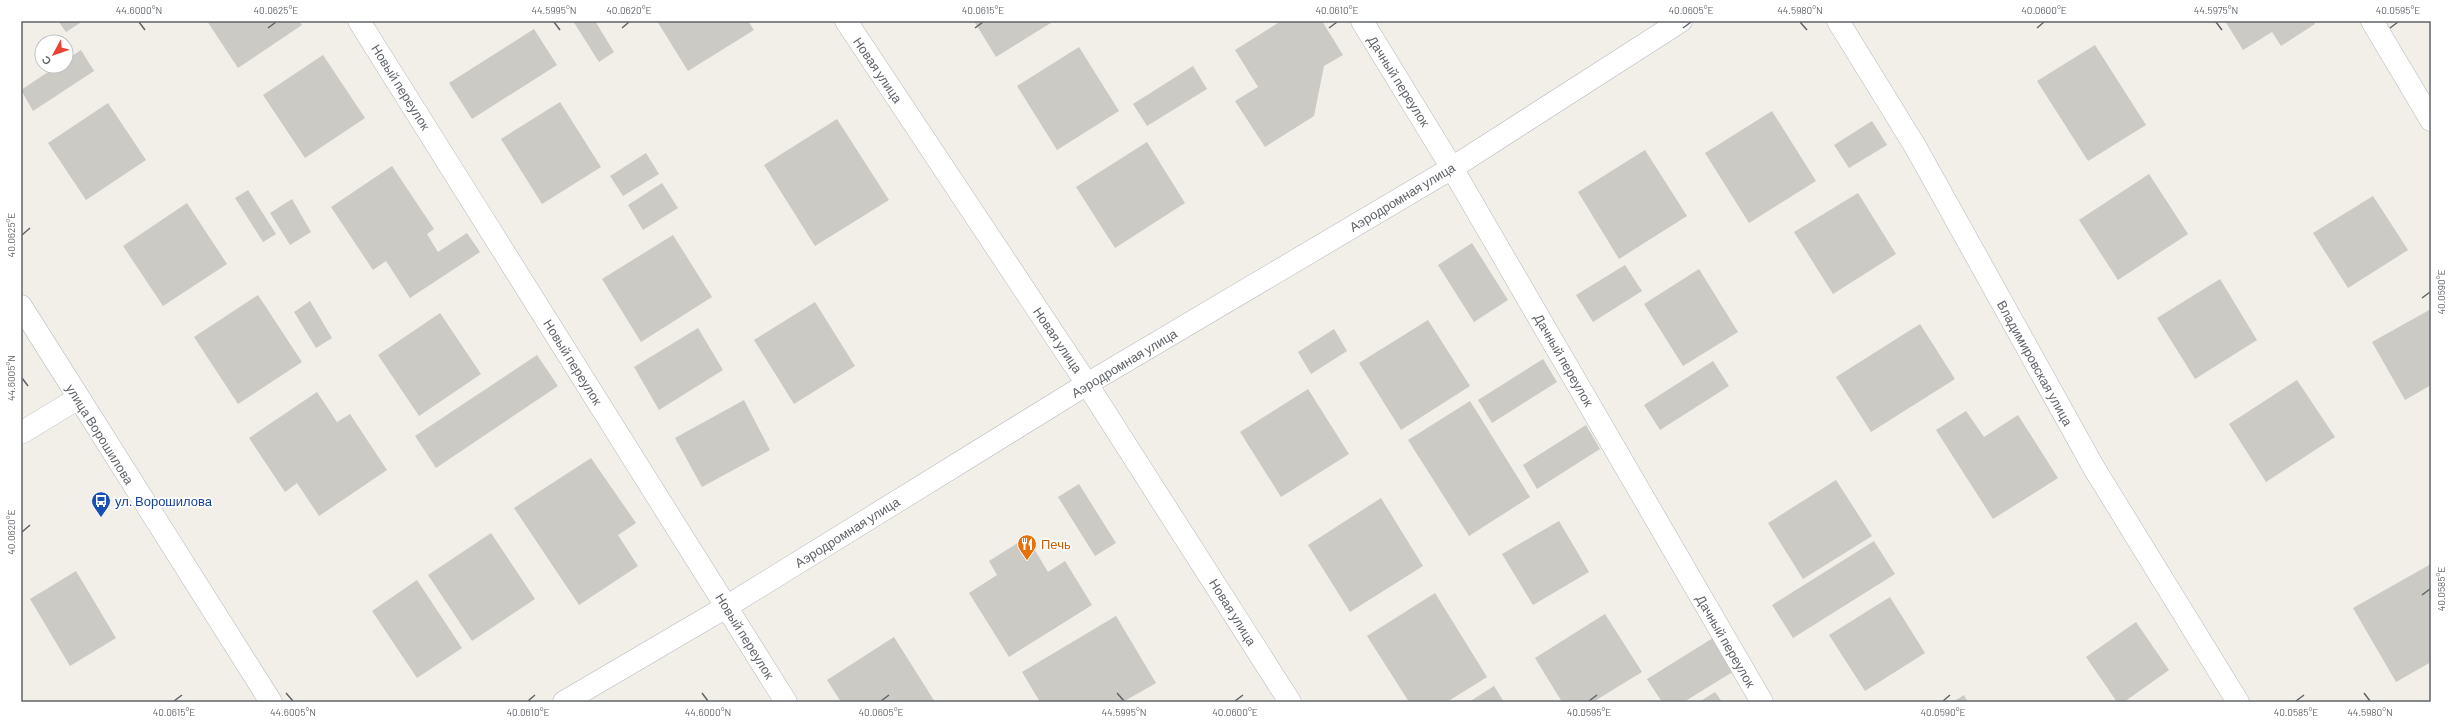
<svg xmlns="http://www.w3.org/2000/svg" width="2452" height="723" font-family="Barlow,sans-serif">
<style>
.building{fill:#cccac5}
.lines{fill:none;stroke-linecap:round;stroke-linejoin:round}
.street-casing{stroke:#b5b8bc;stroke-width:23}
.secondary-casing{stroke:#b6babf;stroke-width:23}
.street{stroke:#fff;stroke-width:22}
.secondary{stroke:#fff;stroke-width:22}
.ticks{fill:none;stroke:#5f6368;stroke-width:1.5}
.labels{text-anchor:middle;stroke-width:3.5;stroke-linejoin:round;paint-order:stroke}
.street-label{font-size:13px;fill:#5f6368;stroke:#fff}
.transit-label{font-size:13px;fill:#164399;stroke:#fff;text-anchor:start}
.food-label{font-size:13px;fill:#c56008;stroke:#fff;text-anchor:start}
.neatline{fill:none;stroke:#5f6368;stroke-width:1.5}
.ticks-label{font-size:10px;text-anchor:middle;fill:#5f6368}
</style>
<rect width="100%" height="100%" fill="#f1efe8"/>
<!-- building -->
<g class="building">
<polygon points="58,21 83,21 66,32"/>
<polygon points="207,21 299,21 302,25 238,68"/>
<polygon points="573,21 595,21 614,52 599,62"/>
<polygon points="657,21 748,21 754,30 688,71"/>
<polygon points="974,21 1054,21 996,57"/>
<polygon points="1281,21 1322,21 1343,55 1324,66 1314,116 1265,147 1235,101 1258,87 1235,50"/>
<polygon points="2225,21 2314,21 2315,24 2281,46 2272,32 2243,50"/>
<polygon points="534,29 557,65 472,119 449,83"/>
<polygon points="2095,45 2146,125 2088,161 2037,81"/>
<polygon points="1079,47 1119,111 1057,150 1017,86"/>
<polygon points="81,50 94,71 33,111 21,90 57,66 66,66 66,60"/>
<polygon points="323,55 365,118 305,158 263,95"/>
<polygon points="1193,66 1207,89 1147,126 1133,104"/>
<polygon points="560,102 601,167 542,204 501,139"/>
<polygon points="108,103 146,160 86,200 48,143"/>
<polygon points="1772,111 1816,181 1749,223 1705,153"/>
<polygon points="837,119 889,200 815,246 764,165"/>
<polygon points="1872,121 1887,145 1849,168 1834,145"/>
<polygon points="1147,142 1185,203 1115,248 1076,187"/>
<polygon points="1645,150 1687,216 1619,259 1578,192"/>
<polygon points="646,153 659,174 623,196 610,176"/>
<polygon points="392,166 434,229 427,234 438,252 467,233 480,252 410,298 386,261 373,270 331,207"/>
<polygon points="2149,174 2188,234 2118,280 2079,220"/>
<polygon points="662,183 678,208 643,230 628,205"/>
<polygon points="248,190 276,234 263,242 235,198"/>
<polygon points="1858,193 1896,254 1833,294 1794,232"/>
<polygon points="2373,196 2408,250 2348,288 2313,233"/>
<polygon points="292,199 311,232 290,245 270,213"/>
<polygon points="187,203 227,264 163,306 123,246"/>
<polygon points="673,235 712,297 641,342 602,279"/>
<polygon points="1472,243 1508,300 1474,322 1438,265"/>
<polygon points="1625,265 1642,291 1593,322 1576,295"/>
<polygon points="1699,269 1738,332 1683,366 1644,304"/>
<polygon points="2220,279 2257,340 2195,379 2157,318"/>
<polygon points="258,295 302,362 238,404 194,337"/>
<polygon points="310,301 332,338 316,348 294,312"/>
<polygon points="815,302 855,366 794,404 754,340"/>
<polygon points="2431,309 2431,385 2405,400 2372,342"/>
<polygon points="440,313 481,374 419,416 378,355"/>
<polygon points="1428,320 1470,386 1401,430 1359,363"/>
<polygon points="1920,324 1955,379 1871,432 1836,377"/>
<polygon points="698,328 723,370 659,410 634,367"/>
<polygon points="1334,329 1347,351 1311,374 1298,352"/>
<polygon points="537,355 558,386 436,468 415,436"/>
<polygon points="1543,359 1557,382 1492,423 1478,400"/>
<polygon points="1713,361 1729,386 1660,430 1644,405"/>
<polygon points="2297,380 2335,437 2266,482 2229,424"/>
<polygon points="1308,389 1349,454 1281,497 1240,432"/>
<polygon points="317,392 337,422 350,414 387,470 319,516 297,483 285,492 249,438"/>
<polygon points="744,400 770,450 702,487 675,438"/>
<polygon points="1470,401 1530,497 1469,536 1408,440"/>
<polygon points="1966,411 1984,437 2018,415 2058,478 1993,519 1936,430"/>
<polygon points="1586,425 1600,449 1537,489 1523,465"/>
<polygon points="591,458 636,523 618,535 638,566 579,605 514,508"/>
<polygon points="1836,480 1872,536 1803,579 1768,523"/>
<polygon points="1079,484 1116,543 1095,556 1058,497"/>
<polygon points="1381,498 1423,566 1350,612 1308,545"/>
<polygon points="1559,521 1589,572 1533,605 1502,554"/>
<polygon points="491,533 535,599 472,641 428,575"/>
<polygon points="1027,537 1048,572 1065,561 1092,605 1009,657 969,593 997,575 989,561"/>
<polygon points="1874,541 1895,574 1793,638 1772,605"/>
<polygon points="2431,564 2431,662 2396,682 2353,608"/>
<polygon points="76,571 116,638 70,666 30,599"/>
<polygon points="417,580 462,648 417,678 372,611"/>
<polygon points="1435,593 1487,677 1447,702 1409,702 1367,636"/>
<polygon points="1890,597 1925,653 1865,691 1829,635"/>
<polygon points="1605,614 1642,672 1593,702 1562,702 1535,658"/>
<polygon points="1116,616 1156,683 1123,702 1040,702 1022,672"/>
<polygon points="2136,622 2169,670 2124,702 2117,702 2086,657"/>
<polygon points="894,637 935,702 841,702 827,680"/>
<polygon points="1713,638 1734,671 1684,702 1662,702 1647,679"/>
<polygon points="1494,686 1504,702 1469,702"/>
<polygon points="1715,692 1722,702 1699,702"/>
<polygon points="1964,695 1968,702 1953,702"/>
</g>
<g class="lines">
<defs>
<g id="street">
<polyline points="359,21 786,702"/>
<polyline points="846,21 1087,384 1290,702"/>
<polyline points="1362,21 1452,168 1762,702"/>
<polyline points="1838,21 1915,146 2094,468 2238,702"/>
<polyline points="2372,21 2431,120"/>
<polyline points="21,433 77,399"/>
</g>
<g id="secondary">
<polyline points="21,306 271,702"/>
<polyline points="564,702 726,607 1087,384 1452,168 1681,21"/>
</g>
</defs>
<!-- street casing -->
<use href="#street" class="street-casing"/>
<!-- secondary casing -->
<use href="#secondary" class="secondary-casing"/>
<!-- street -->
<use href="#street" class="street"/>
<!-- secondary -->
<use href="#secondary" class="secondary"/>
</g>
<!-- ticks -->
<path class="ticks" d="M139,22L145,30M554,22L560,30M1800,22L1807,30M2216,22L2222,30M268,28L276,22M622,28L629,22M975,28L983,22M1329,28L1337,22M1683,28L1691,22M2037,28L2044,22M2390,28L2398,22M22,235L30,228M2422,298L2430,292M22,378L28,386M22,532L30,525M2422,595L2430,589M286,693L293,701M702,693L708,701M1117,693L1124,701M2364,693L2370,701M174,701L182,695M528,701L535,695M881,701L889,695M1235,701L1243,695M1589,701L1597,695M1943,701L1950,695M2296,701L2304,695"/>
<!-- icons -->
<defs>
<symbol id="bus-pin" viewBox="-11 -11 22 30"><path d="M0 17L-7.5 6A9.5 9.5 0 1 1 7.5 6Z" fill="#1a4fb4" stroke="#fff"/><path d="M-5-6H5V4H4V6H2V4H-2V6H-4V4H-5ZM-3.5-4V0h7V-4ZM-3.5 1.2v1.5H-2V1.2ZM2 1.2v1.5H3.5V1.2Z" fill="#fff"/></symbol>
<symbol id="restaurant-pin" viewBox="-11 -11 22 30"><path d="M0 17L-7.5 6A9.5 9.5 0 1 1 7.5 6Z" fill="#e8710a" stroke="#fff"/><path d="M-5-6h1v4h1v-4h1v4h1v-4h1v5L-1.5 .5V6h-2V.5L-5-1ZM5-6V6H3V1.5H1.5Q1.5-4 5-6Z" fill="#fff"/></symbol>
</defs>
<g fill-rule="evenodd">
<use href="#bus-pin" x="90" y="490" width="22" height="30"/>
<use href="#restaurant-pin" x="1016" y="533" width="22" height="30"/>
</g>
<g class="labels">
<!-- street labels -->
<g class="street-label">
<text transform="translate(878 70) rotate(56)" y="5">Новая улица</text>
<text transform="translate(1399 81) rotate(58)" y="5">Дачный переулок</text>
<text transform="translate(401 87) rotate(58)" y="5">Новый переулок</text>
<text transform="translate(1402 197) rotate(-31)" y="5">Аэродромная улица</text>
<text transform="translate(1058 340) rotate(56)" y="5">Новая улица</text>
<text transform="translate(1564 360) rotate(60)" y="5">Дачный переулок</text>
<text transform="translate(573 362) rotate(58)" y="5">Новый переулок</text>
<text transform="translate(1124 363) rotate(-31)" y="5">Аэродромная улица</text>
<text transform="translate(2035 363) rotate(61)" y="5">Владимировская улица</text>
<text transform="translate(100 434) rotate(58)" y="5">улица Ворошилова</text>
<text transform="translate(847 532) rotate(-32)" y="5">Аэродромная улица</text>
<text transform="translate(1233 612) rotate(58)" y="5">Новая улица</text>
<text transform="translate(745 636) rotate(58)" y="5">Новый переулок</text>
<text transform="translate(1726 641) rotate(60)" y="5">Дачный переулок</text>
</g>
<!-- transit labels -->
<g class="transit-label">
<text x="115" y="506">ул. Ворошилова</text>
</g>
<!-- food labels -->
<g class="food-label">
<text x="1041" y="549">Печь</text>
</g>
</g>
<!-- border -->
<rect width="2452" height="723" fill="none" stroke="#ffffff" stroke-width="44"/>
<!-- north arrow -->
<g transform="translate(54 54) rotate(230)"><circle r="19" fill="#ffffff" stroke="#bfc1c3"/>
<path d="M0-3L7 15L0 10L-7 15Z" fill="#ea4335"/>
<text y="-6" font-size="11" font-weight="bold" text-anchor="middle" fill="#5f6368">С</text>
</g>
<rect x="22" y="22" width="2408" height="679" class="neatline"/>
<g class="ticks-label">
<text x="139" y="14">44.6000°N</text>
<text x="276" y="14">40.0625°E</text>
<text x="554" y="14">44.5995°N</text>
<text x="629" y="14">40.0620°E</text>
<text x="983" y="14">40.0615°E</text>
<text x="1337" y="14">40.0610°E</text>
<text x="1691" y="14">40.0605°E</text>
<text x="1800" y="14">44.5980°N</text>
<text x="2044" y="14">40.0600°E</text>
<text x="2216" y="14">44.5975°N</text>
<text x="2398" y="14">40.0595°E</text>
<text transform="translate(11 235) rotate(-90)" y="4">40.0625°E</text>
<text transform="translate(2441 292) rotate(-90)" y="4">40.0590°E</text>
<text transform="translate(11 378) rotate(-90)" y="4">44.6005°N</text>
<text transform="translate(11 532) rotate(-90)" y="4">40.0620°E</text>
<text transform="translate(2441 589) rotate(-90)" y="4">40.0585°E</text>
<text x="174" y="716">40.0615°E</text>
<text x="293" y="716">44.6005°N</text>
<text x="528" y="716">40.0610°E</text>
<text x="708" y="716">44.6000°N</text>
<text x="881" y="716">40.0605°E</text>
<text x="1124" y="716">44.5995°N</text>
<text x="1235" y="716">40.0600°E</text>
<text x="1589" y="716">40.0595°E</text>
<text x="1943" y="716">40.0590°E</text>
<text x="2296" y="716">40.0585°E</text>
<text x="2370" y="716">44.5980°N</text>
</g>
</svg>
